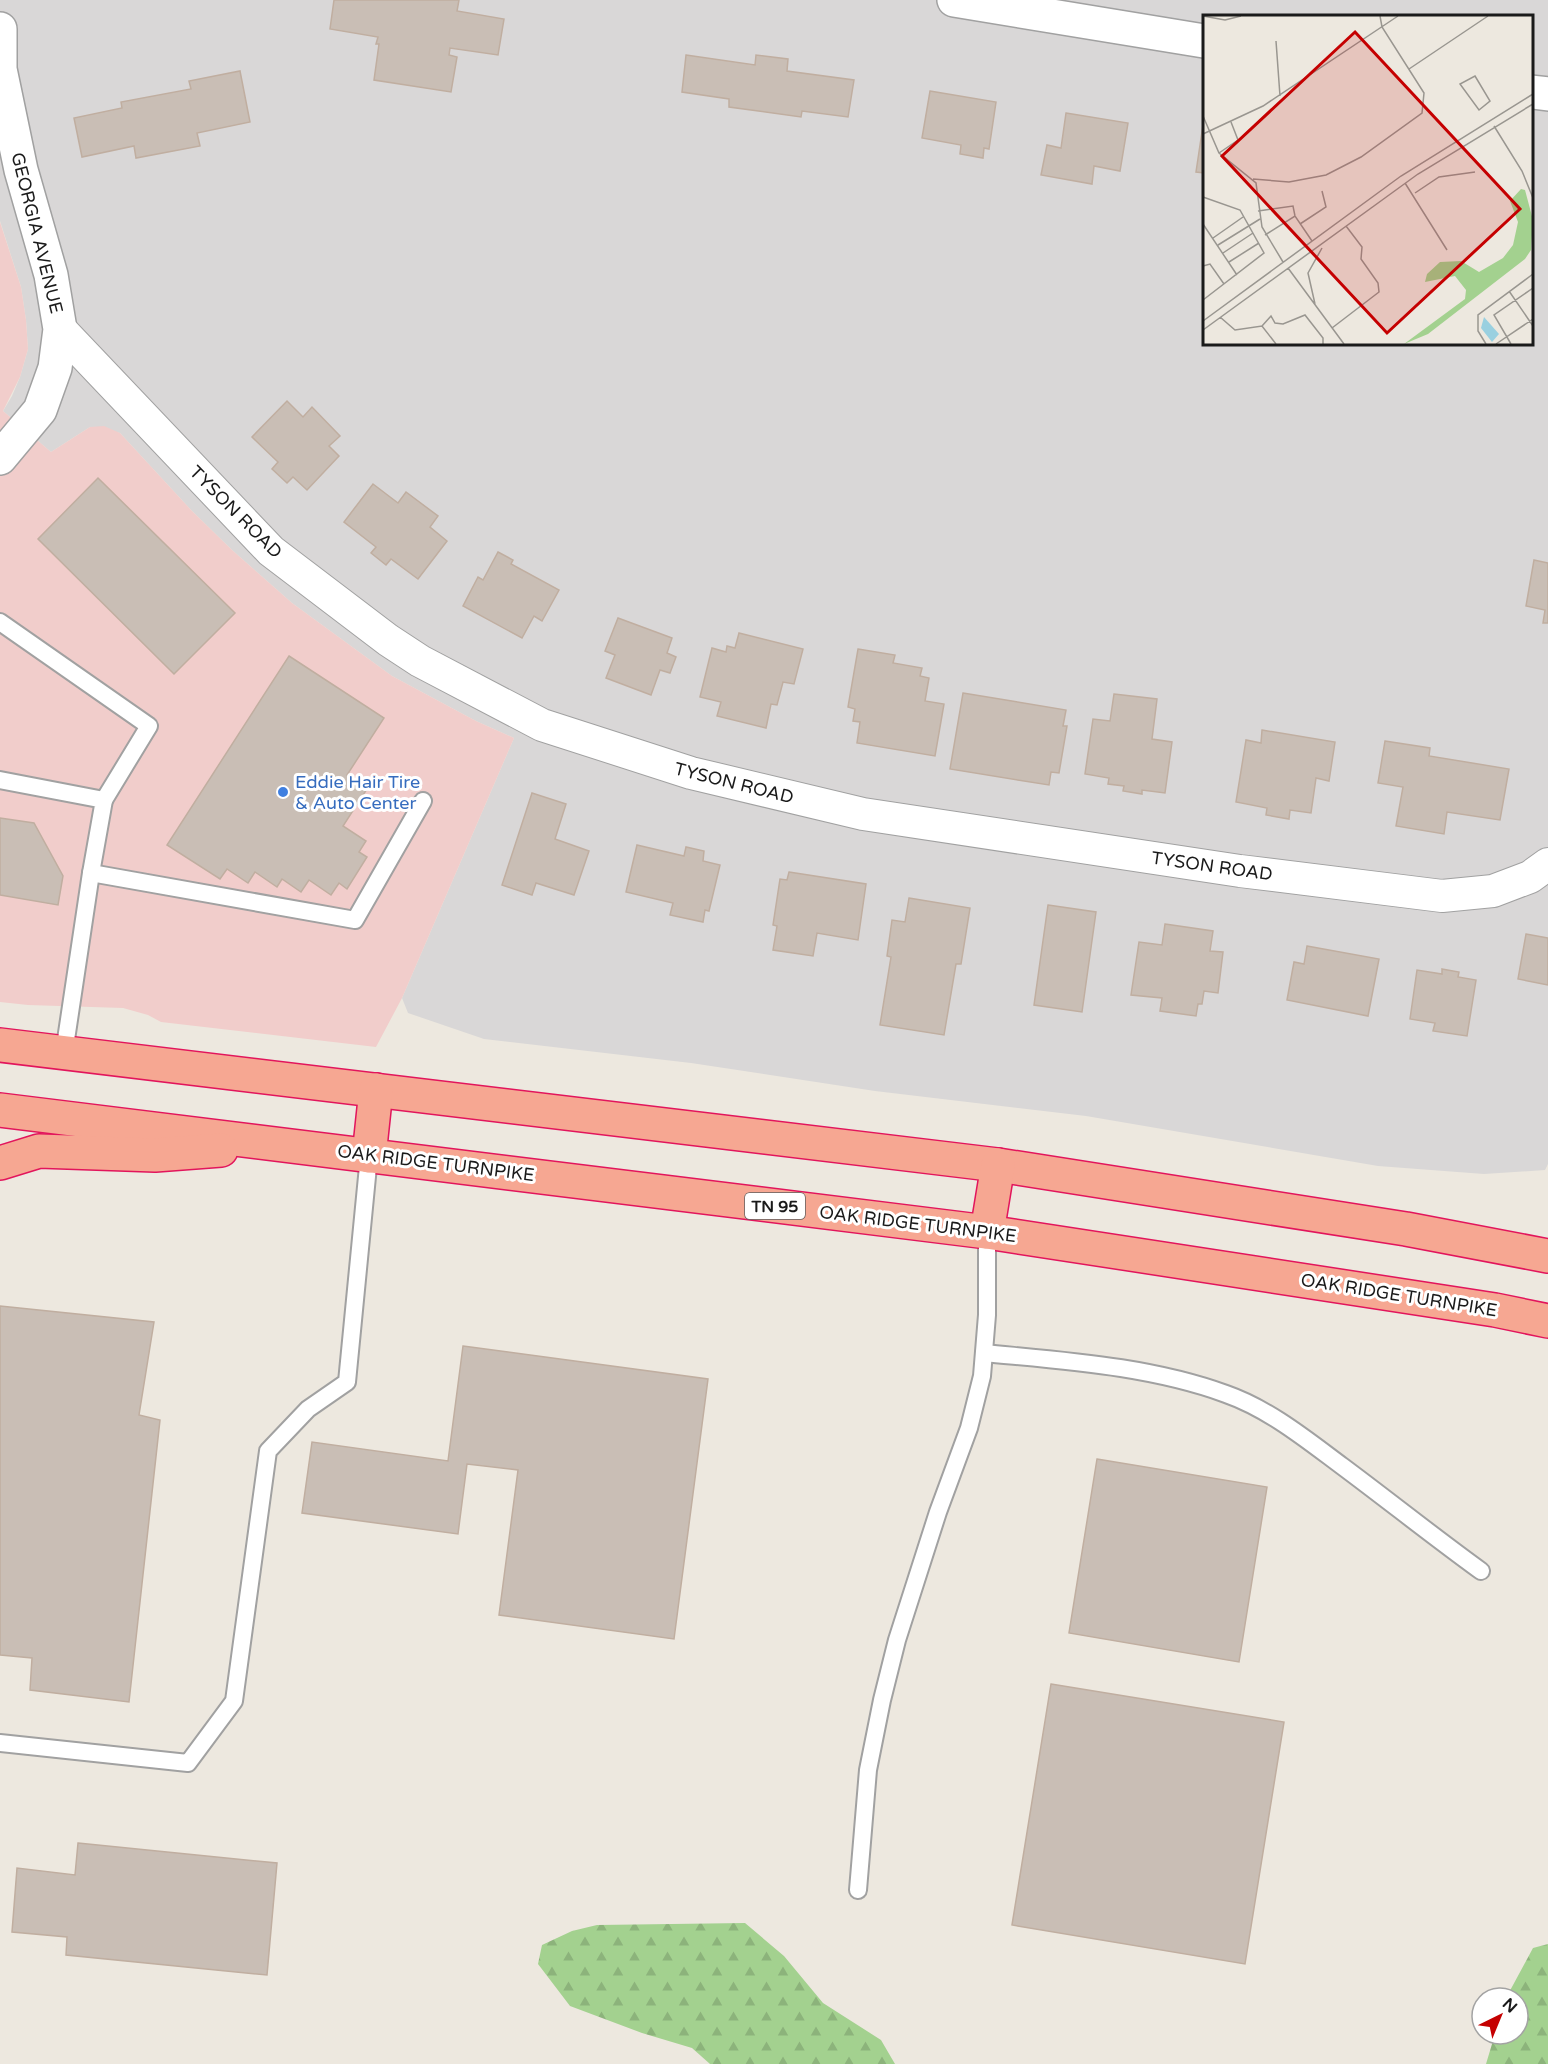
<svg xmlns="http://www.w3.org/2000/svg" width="1548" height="2064" font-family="'Varela Round',sans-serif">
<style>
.residential{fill:#d9d7d7;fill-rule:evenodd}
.commercial{fill:#f1cdcb}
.forest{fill:url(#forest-firs)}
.building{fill:#c9beb5;stroke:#c0aea0;stroke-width:1.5}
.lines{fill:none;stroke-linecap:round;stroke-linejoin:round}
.service-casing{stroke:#a1a1a1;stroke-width:20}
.minor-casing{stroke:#a1a1a1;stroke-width:34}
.tertiary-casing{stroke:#a1a1a1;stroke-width:36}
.trunk-casing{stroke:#e2155c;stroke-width:36}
.service{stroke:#fff;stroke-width:16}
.minor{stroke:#fff;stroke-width:32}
.tertiary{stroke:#fff;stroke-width:33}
.trunk{stroke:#f6a792;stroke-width:33}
.shop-dot{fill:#3f7fe0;stroke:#fff;stroke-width:2}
.labels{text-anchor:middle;stroke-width:6;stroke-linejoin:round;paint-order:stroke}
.shield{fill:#fff;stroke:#5f5f5f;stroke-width:1.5}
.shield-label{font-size:16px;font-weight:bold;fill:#1a1a1a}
.street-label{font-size:18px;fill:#1a1a1a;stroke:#fff}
.shop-label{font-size:18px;fill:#366cbe;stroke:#fff;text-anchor:start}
.inset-road{fill:none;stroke:#999690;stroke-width:1.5}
.view{fill:#c50001;fill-opacity:0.15;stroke:#c50001;stroke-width:3}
.inset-edge{fill:none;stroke:#1a1a1a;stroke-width:3}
</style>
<defs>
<pattern id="forest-firs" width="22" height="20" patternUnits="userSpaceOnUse" patternTransform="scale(1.5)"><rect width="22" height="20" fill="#a3d18f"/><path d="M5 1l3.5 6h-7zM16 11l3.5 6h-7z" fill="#8cb37b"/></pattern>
</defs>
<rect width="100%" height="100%" fill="#ede8df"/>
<!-- residential -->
<path class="residential" d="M0,0H1548V1164L1545,1170L1484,1174L1378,1166L1086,1116L875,1091L691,1063L484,1039L408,1013L402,998L514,738L476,721L392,676L292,603L232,550L192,511L120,433L90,427L51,452L3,411L12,396L20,377L28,349L26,320L21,287L0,221ZM1204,16H1532V344H1204Z"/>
<!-- commercial -->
<polygon class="commercial" points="0,222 21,287 26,320 28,349 20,377 3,411 51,452 90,427 104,426 120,433 192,511 232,550 292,603 392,676 476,721 514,738 402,998 376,1047 161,1022 148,1015 123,1008 28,1005 0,1002"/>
<!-- forest -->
<g class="forest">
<polygon points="745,1923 784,1956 823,2003 881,2040 895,2064 710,2064 692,2048 642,2033 570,2006 538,1964 542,1945 572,1931 597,1925"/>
<polygon points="1548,1944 1548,2064 1486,2064 1495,2034 1518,2034 1518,1998 1506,1998 1533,1948"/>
</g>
<!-- building -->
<g class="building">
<polygon points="334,0 459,0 457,11 504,19 498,55 450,48 449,55 457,57 451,92 374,80 379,44 376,44 378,37 330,29"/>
<polygon points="686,55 755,65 756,55 788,59 787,71 854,80 848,117 802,111 801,117 729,107 729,99 682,92"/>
<polygon points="240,71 250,122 197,133 200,146 136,158 134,146 82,157 74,118 122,108 121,102 191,89 189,81"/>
<polygon points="930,91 996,102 989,149 984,148 983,158 960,154 961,145 922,138"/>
<polygon points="1066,113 1128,123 1120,171 1094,166 1092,184 1041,175 1047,145 1061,148"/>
<polygon points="1203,125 1204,125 1204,173 1196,172"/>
<polygon points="287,401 303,417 312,407 340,436 329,446 339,456 307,490 293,477 287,483 272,469 278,462 252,437"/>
<polygon points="98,478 235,613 174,674 38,539"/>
<polygon points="373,484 398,503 406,492 438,516 430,527 447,541 418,579 391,559 386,565 371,553 376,547 344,522"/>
<polygon points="498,552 513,560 511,564 559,590 542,621 534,616 522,638 463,606 478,577 483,580"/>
<polygon points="1534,560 1548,563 1548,623 1543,623 1545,610 1526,606"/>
<polygon points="618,618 672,638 667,653 676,657 670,673 660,670 651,695 606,678 615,655 605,651"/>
<polygon points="739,633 803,649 794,684 783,682 777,705 771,704 766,728 717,716 721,702 700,697 712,648 726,652 727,646 735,648"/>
<polygon points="858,649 895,655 893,663 922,668 920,676 929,678 925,701 944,704 935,756 857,743 860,722 853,721 855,709 848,707"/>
<polygon points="289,656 384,718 347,775 367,789 343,826 366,841 359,852 367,857 347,889 339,883 331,895 309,880 301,892 282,879 277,887 255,872 248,883 227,869 220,879 167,845"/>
<polygon points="963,693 1066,710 1063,726 1067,726 1059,773 1051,772 1049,785 950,769"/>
<polygon points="1114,694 1157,699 1152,739 1172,742 1165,793 1142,790 1142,794 1123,791 1124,786 1108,784 1109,778 1085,774 1093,719 1110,721"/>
<polygon points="1262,730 1335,742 1329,781 1316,778 1311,813 1290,810 1289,819 1266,815 1267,808 1236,802 1246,740 1261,743"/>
<polygon points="1385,741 1430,748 1429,756 1509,769 1500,820 1447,812 1444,834 1396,826 1403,787 1378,783"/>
<polygon points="532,793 566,804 555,839 589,851 574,895 536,883 532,895 502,885"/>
<polygon points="0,818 34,823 63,876 58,905 0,895"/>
<polygon points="637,845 684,856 686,847 704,851 703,861 720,865 709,911 705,910 703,922 670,915 673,903 626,892"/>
<polygon points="789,872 866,884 858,940 817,933 813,956 773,950 777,926 773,925 780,879 787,880"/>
<polygon points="909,898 970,908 961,964 956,964 944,1035 880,1025 891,957 887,956 892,920 905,922"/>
<polygon points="1048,905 1096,912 1082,1012 1034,1005"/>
<polygon points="1165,924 1213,931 1210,951 1223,952 1218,993 1204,991 1202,1004 1198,1004 1196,1016 1160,1011 1162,998 1131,995 1139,942 1162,945"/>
<polygon points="1526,934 1548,938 1548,985 1518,979"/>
<polygon points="1307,946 1379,959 1368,1016 1287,1000 1294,962 1304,964"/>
<polygon points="1442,969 1459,972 1458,977 1476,980 1467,1036 1433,1031 1435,1023 1410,1019 1417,970 1442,974"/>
<polygon points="0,1306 154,1322 139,1415 160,1420 129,1702 30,1690 32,1658 0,1655"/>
<polygon points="463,1346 708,1379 674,1639 499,1615 518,1470 467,1464 458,1534 302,1513 312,1442 448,1461"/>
<polygon points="1097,1459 1267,1487 1239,1662 1069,1633"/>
<polygon points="1051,1684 1284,1722 1245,1964 1012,1925"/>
<polygon points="78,1843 277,1863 267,1975 66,1955 67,1937 12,1932 17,1868 75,1875"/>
</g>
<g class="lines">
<defs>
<g id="service">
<polyline points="0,622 149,726 104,800"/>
<polyline points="0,780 104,800 91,873 64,1053"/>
<polyline points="91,873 355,920 423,801"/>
<path d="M984,1353C1065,1361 1149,1366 1226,1394C1269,1409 1307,1440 1342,1466C1389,1501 1434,1537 1481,1571"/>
<polyline points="0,1743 188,1763 234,1701 268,1451 308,1409 347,1382 369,1156"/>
<polyline points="858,1890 868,1770 882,1700 897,1640 938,1512 969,1428 982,1376 987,1315 987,1232"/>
</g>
<polyline id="minor" points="60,329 271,551 388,640 420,661 542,725 691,773 863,814 1240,871 1442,896 1493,891 1530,877 1548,864"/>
<g id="tertiary">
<polyline points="954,0 1204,41"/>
<polyline points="0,29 0,69 21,170 51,275 60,329 55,368 40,410 0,458"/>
<polyline points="1532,92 1548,94"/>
</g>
<g id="trunk">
<polyline points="0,1045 998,1165 1406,1229 1548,1256"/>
<polyline points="0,1110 987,1232 1495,1310 1548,1321"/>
<polyline points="369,1156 376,1090"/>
<polyline points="0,1163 39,1151 155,1155 221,1150"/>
<polyline points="987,1232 998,1165"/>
</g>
</defs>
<!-- service casing -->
<use href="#service" class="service-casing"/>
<!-- minor casing -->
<use href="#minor" class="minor-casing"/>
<!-- tertiary casing -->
<use href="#tertiary" class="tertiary-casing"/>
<!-- trunk casing -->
<use href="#trunk" class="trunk-casing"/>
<!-- service -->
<use href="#service" class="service"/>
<!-- minor -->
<use href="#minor" class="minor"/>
<!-- tertiary -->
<use href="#tertiary" class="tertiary"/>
<!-- trunk -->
<use href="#trunk" class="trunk"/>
</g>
<!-- markers -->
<circle class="shop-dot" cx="283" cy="792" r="6"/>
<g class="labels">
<!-- shield labels -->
<rect class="shield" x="745" y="1193" width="60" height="26" rx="4.5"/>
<g class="shield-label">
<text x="775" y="1212">TN 95</text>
</g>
<!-- street labels -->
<g class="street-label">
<text transform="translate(37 233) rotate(76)" y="6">GEORGIA AVENUE</text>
<text transform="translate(236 512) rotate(45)" y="6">TYSON ROAD</text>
<text transform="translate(734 783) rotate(14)" y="6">TYSON ROAD</text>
<text transform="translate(1212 866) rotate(8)" y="6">TYSON ROAD</text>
<text transform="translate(436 1163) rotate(7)" y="6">OAK RIDGE TURNPIKE</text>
<text transform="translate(918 1224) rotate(7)" y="6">OAK RIDGE TURNPIKE</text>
<text transform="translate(1399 1295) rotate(9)" y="6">OAK RIDGE TURNPIKE</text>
</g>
<!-- shop labels -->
<g class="shop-label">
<text x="295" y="788">Eddie Hair Tire<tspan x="295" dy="21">&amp; Auto Center</tspan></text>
</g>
</g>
<!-- overview -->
<g transform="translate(1203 15)">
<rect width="330" height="330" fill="#ede8df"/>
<path d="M318,174L322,175L330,205L328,235L322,244L225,319L201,329L262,284L263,275L252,261L222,267L224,259L237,247L258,246L276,257L300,243L310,230L315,207L307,186Z" fill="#a3d18f"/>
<path d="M281,302L296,319L289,327L278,313Z" fill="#9ad0e0"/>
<path class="inset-road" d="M0,1L22,5L38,1M73,26L77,81M206,54L285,1M272,61L287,86L276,95L257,69ZM0,101L16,138L53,168L59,212L80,247M291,111L319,156L330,183M0,119L60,91L195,1M16,138L35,125L28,107M50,164L86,167L123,160L158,142L219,98L221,78L179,12L177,1M202,168L244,235M212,178L236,162L272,157M0,182L37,195L61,238L0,285M55,196L90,191L92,201M0,209L34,260M97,209L123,192L119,176M62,220L92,201L109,226M10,223L40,202M15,230L57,204M20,238L50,218M26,247L56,228M0,251L7,249L21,269M85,253L141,329M306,276L330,311M112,289L105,258L119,233M17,302L32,315L59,311L73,329M0,306L198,161L330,79M59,311L68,301L72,308L80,309L102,300L120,323V329M129,313L176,277L175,268L158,244L159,232L143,211M0,315L215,159L330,89M283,329L275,316V300L330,259M293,329L330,304M308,329L291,300L330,273"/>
<path class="view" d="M152,17L317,194L184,318L19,141Z"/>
<rect width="330" height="330" class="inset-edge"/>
</g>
<!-- north arrow -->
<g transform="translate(1500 2016) rotate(43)"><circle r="28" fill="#ffffff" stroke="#a3a3a3" stroke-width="1.5"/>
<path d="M0-4.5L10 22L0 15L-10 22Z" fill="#c50001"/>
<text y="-9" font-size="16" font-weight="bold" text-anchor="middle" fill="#1a1a1a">N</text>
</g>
</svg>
